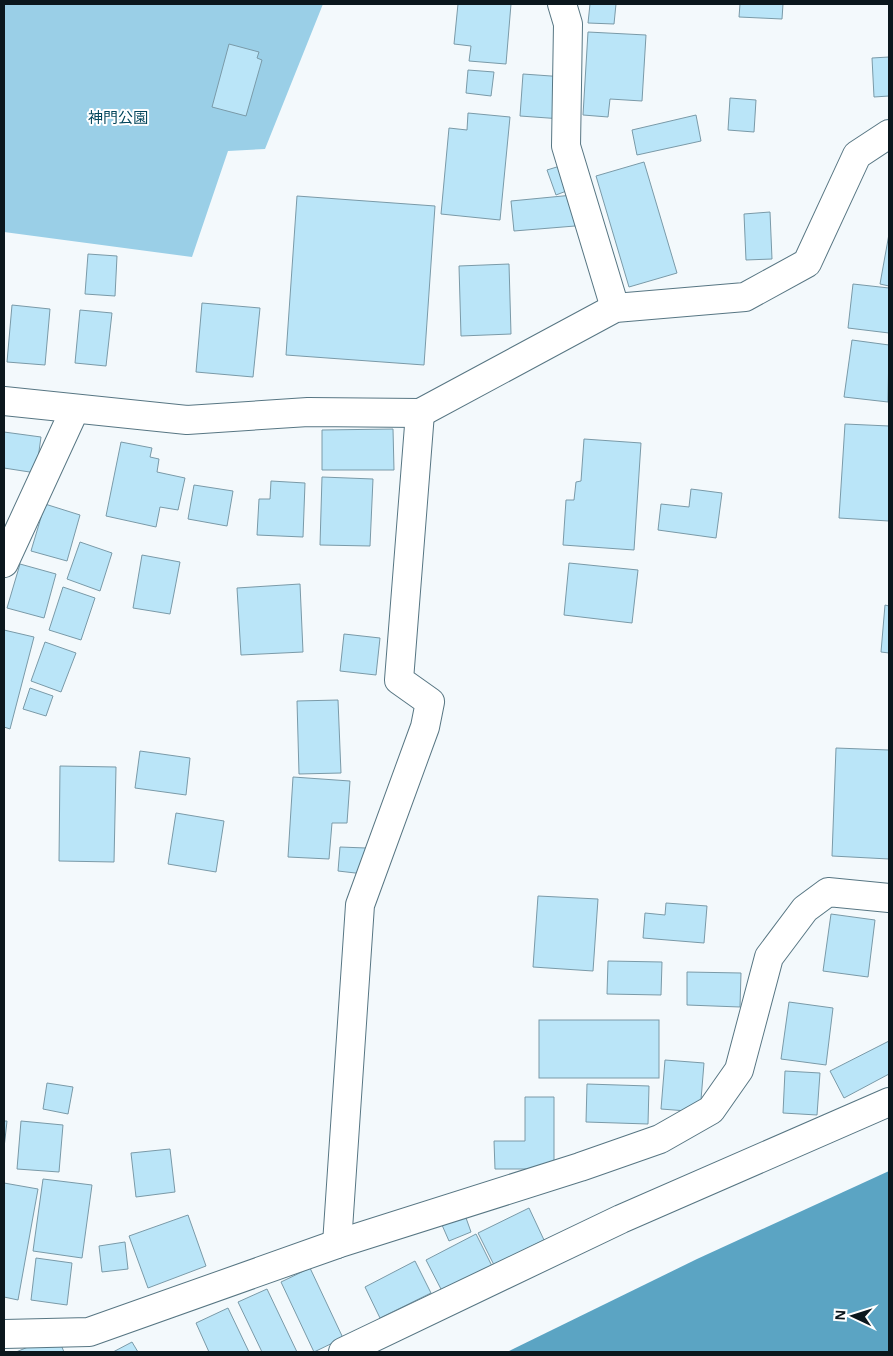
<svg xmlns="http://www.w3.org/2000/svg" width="893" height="1356" font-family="Helvetica,'Noto Sans JP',sans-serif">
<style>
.green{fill:#9acfe7}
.water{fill:#5ba4c3}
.building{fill:#bae5f8;stroke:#7a9aa8}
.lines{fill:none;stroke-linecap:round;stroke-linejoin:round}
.minor-casing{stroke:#577683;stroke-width:30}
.minor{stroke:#fff;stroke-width:28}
.labels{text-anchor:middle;stroke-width:4;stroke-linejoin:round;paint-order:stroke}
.park-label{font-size:15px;fill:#03465c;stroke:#fff}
</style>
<rect width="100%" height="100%" fill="#f3f9fc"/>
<!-- green -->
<polygon class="green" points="4,4 323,4 265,149 228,151 192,257 4,232"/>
<!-- water -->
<polygon class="water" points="889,1171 889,1352 507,1352 697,1259"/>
<!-- building -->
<g class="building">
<polygon points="458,4 511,4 506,64 469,61 471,46 454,44"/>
<polygon points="590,4 616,4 614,24 588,23"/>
<polygon points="740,4 783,4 782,19 739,17"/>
<polygon points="588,32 646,35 642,101 610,99 608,117 583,115"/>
<polygon points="229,44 259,52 257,58 262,60 246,116 212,107"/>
<polygon points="889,57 889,96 874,97 872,58"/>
<polygon points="468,70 494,72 491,96 466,93"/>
<polygon points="523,74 565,77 562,119 520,116"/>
<polygon points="730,98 756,100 754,132 728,130"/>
<polygon points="468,113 510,117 500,220 441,214 449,128 467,130"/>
<polygon points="696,115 701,141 637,155 632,130"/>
<polygon points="644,162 677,273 629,287 596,176"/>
<polygon points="560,166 569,190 556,195 547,170"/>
<polygon points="573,195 575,226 514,231 511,201"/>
<polygon points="297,196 435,206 424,365 286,355"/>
<polygon points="770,212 772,259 746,260 744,214"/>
<polygon points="889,234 889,286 880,284"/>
<polygon points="88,254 117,256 115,296 85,294"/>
<polygon points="509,264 511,334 461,336 459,266"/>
<polygon points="853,284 889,288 889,333 848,328"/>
<polygon points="202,303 260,308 253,377 196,372"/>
<polygon points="12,305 50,309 45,365 7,362"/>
<polygon points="80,310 112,313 106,366 75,363"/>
<polygon points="852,340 889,345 888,402 844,397"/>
<polygon points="845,424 889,426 889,521 839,518"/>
<polygon points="393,429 394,470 322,470 322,430"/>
<polygon points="4,432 41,437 36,473 4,468"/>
<polygon points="584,439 641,443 634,550 563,545 566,500 574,500 576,482 581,481"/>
<polygon points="121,442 152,448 150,457 159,459 157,472 185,478 178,510 160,507 156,527 106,516"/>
<polygon points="322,477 373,479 370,546 320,545"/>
<polygon points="271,481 305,483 303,537 257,535 259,499 270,499"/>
<polygon points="194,485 233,491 227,526 188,519"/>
<polygon points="691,489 722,493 716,538 658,530 661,504 689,507"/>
<polygon points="45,504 80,515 67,561 31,551"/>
<polygon points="80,542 112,553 100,591 67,579"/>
<polygon points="142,555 180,562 170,614 133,608"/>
<polygon points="569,563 638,570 632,623 564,615"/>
<polygon points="20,564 56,574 44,618 7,608"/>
<polygon points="300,584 303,652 241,655 237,588"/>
<polygon points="63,587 95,598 81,640 49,630"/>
<polygon points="885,605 889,606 889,653 881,652"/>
<polygon points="4,630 34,637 10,729 4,727"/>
<polygon points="344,634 380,638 376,675 340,671"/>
<polygon points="45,642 76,653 61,692 31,681"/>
<polygon points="30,688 53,696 46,716 23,709"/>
<polygon points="338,700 341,773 299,774 297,701"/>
<polygon points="836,748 889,750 889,859 832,856"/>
<polygon points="140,751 190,758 186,795 135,788"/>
<polygon points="60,766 116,767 114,862 59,861"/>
<polygon points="293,777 350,781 347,823 332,823 329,859 288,857"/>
<polygon points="176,813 224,821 216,872 168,864"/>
<polygon points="340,847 366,848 364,874 338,871"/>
<polygon points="538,896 598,899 593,971 533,967"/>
<polygon points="666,903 707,906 704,943 643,938 645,913 665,915"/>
<polygon points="831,914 875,920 868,977 823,971"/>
<polygon points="608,961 662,962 661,995 607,994"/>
<polygon points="687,972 741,973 740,1007 687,1005"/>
<polygon points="789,1002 833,1008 826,1065 781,1059"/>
<rect x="539" y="1020" width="120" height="58"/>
<polygon points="889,1041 889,1074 844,1098 830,1071"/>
<polygon points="665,1060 704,1063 700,1112 661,1109"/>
<polygon points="785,1071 820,1073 817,1115 783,1113"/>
<polygon points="47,1083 73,1087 68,1114 43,1109"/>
<polygon points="587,1084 649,1086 648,1124 586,1122"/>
<polygon points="525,1097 554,1097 554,1169 495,1169 494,1141 525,1141"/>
<polygon points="4,1121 7,1121 4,1148"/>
<polygon points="21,1121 63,1125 59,1172 17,1169"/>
<polygon points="170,1149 175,1192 136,1197 131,1153"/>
<polygon points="43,1179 92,1185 82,1258 33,1251"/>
<polygon points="4,1183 38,1189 18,1300 4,1297"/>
<polygon points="529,1208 544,1240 494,1265 478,1233"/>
<polygon points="188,1215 206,1266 148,1288 129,1236"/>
<polygon points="465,1215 471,1232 449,1241 442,1225"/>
<polygon points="476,1234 492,1266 442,1291 426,1260"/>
<polygon points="125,1242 128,1269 102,1272 99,1246"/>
<polygon points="36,1258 72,1263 67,1305 31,1300"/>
<polygon points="415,1261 431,1293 380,1318 365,1287"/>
<polygon points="310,1268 343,1338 314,1352 281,1282"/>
<polygon points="267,1289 297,1352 262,1352 238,1302"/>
<polygon points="228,1308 249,1352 209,1352 196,1323"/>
<polygon points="57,1335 64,1352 16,1352"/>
<polygon points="132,1342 138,1352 113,1352"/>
</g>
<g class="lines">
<defs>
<g id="minor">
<polyline points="562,4 568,24 566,146 615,308"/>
<polyline points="4,401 187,420 308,412 420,413 615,308 745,297 807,263 857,155 889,134"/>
<polyline points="4,563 75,409"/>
<polyline points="337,1244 360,905 425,727 430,702 399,680 420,413"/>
<polyline points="4,1334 89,1332 337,1244 580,1167 660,1139 711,1110 739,1070 769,957 805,909 828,892 889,898"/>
<polyline points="343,1352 621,1219 889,1102"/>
</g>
</defs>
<!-- minor casing -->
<use href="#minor" class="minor-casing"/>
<!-- minor -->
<use href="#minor" class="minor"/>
</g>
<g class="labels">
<!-- park labels -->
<g class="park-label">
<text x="118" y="123">神門公園</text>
</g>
</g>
<!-- border -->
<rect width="893" height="1356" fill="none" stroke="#0b171d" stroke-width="10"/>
<!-- north arrow -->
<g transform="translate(853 1316) rotate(274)" stroke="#ffffff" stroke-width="4" paint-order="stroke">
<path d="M0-4L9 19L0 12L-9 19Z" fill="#0b171d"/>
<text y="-8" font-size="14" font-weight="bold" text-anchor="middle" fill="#0b171d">N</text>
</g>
</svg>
